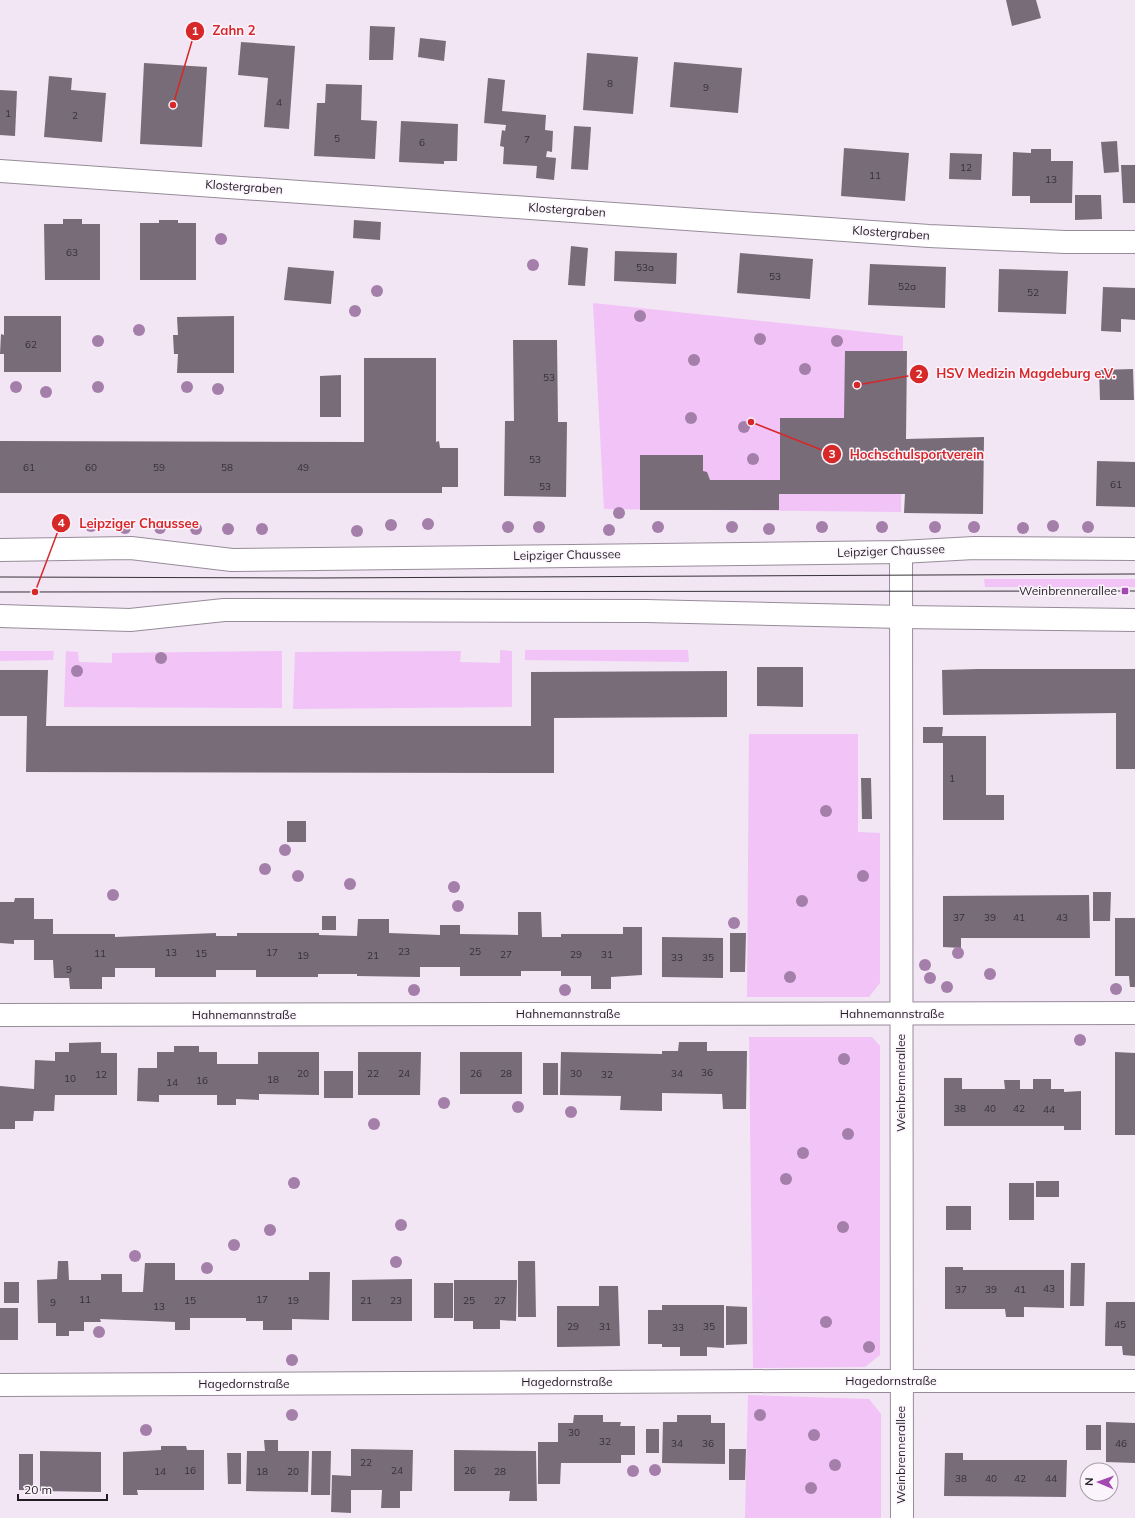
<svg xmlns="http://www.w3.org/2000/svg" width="1135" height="1518" font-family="Mulish,sans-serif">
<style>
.green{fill:#f1c3f7}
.building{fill:#776c78}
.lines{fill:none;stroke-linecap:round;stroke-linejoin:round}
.minor-casing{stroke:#978c99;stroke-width:24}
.secondary-casing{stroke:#978c99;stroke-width:24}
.minor{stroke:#fff;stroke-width:22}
.secondary{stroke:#fff;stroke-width:22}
.tram{stroke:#373239;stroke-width:1}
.tree{fill:#a47faa}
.poi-dot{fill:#a347b1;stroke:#fcf4fd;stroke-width:1.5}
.labels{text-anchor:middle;stroke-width:3;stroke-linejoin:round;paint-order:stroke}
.number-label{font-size:10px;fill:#363138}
.street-label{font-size:12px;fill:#211d22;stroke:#fcf4fd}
.poi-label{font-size:12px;fill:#211d22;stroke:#fcf4fd;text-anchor:end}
.leader{fill:none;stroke:#d62828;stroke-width:1.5}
.callout-dot{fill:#d62828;stroke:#fcf4fd;stroke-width:1.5}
.mark-label{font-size:12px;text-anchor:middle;font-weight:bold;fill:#fff}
.callout-label{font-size:13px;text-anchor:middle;font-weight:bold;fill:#d62828;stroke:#fcf4fd;stroke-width:3;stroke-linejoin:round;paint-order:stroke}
</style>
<rect width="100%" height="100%" fill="#f2e5f4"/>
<!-- green -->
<g class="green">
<polygon points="593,303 903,336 901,512 604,509"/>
<polygon points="984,579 1135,579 1135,587 985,587"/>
<polygon points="500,650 512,651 512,707 293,709 295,652 461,651 460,662 500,663"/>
<polygon points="525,650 688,650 689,662 525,660"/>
<polygon points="0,651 54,651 53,660 0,661"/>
<polygon points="66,651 78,652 79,662 112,663 112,653 282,651 282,708 64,707"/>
<polygon points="749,734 858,734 858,832 880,833 880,983 869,997 747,997"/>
<polygon points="749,1037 872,1037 880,1046 880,1355 865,1367 753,1368"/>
<polygon points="748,1395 869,1399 881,1414 881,1518 745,1518"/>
</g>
<!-- building -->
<g class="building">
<polygon points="1006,0 1036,0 1041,18 1012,26"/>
<polygon points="370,26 395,27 393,60 369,60"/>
<polygon points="420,38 446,41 444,61 418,57"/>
<polygon points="241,42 295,46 289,129 264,127 268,78 238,75"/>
<polygon points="587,53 638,57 633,114 583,110"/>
<polygon points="674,62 742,68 738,113 670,107"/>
<polygon points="144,63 207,67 202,147 140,144"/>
<polygon points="49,76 72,78 71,90 106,93 102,142 44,137"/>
<polygon points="488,78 505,80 502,111 546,115 545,130 553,131 552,152 547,151 546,157 556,158 554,180 536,178 537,166 503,164 504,147 500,146 502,130 505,131 506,125 484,123"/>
<polygon points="326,84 362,85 361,120 377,121 375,159 314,156 317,103 325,103"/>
<polygon points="0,90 17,91 15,136 0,135"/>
<polygon points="401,121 458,124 457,161 444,161 444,164 399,162"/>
<polygon points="574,126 591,127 588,170 571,169"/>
<polygon points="1117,141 1119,172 1104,173 1101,142"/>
<polygon points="844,148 909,153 905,201 841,196"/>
<polygon points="1031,149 1051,149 1051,161 1073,161 1072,203 1030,203 1030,196 1012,196 1013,152 1031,153"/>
<polygon points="950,153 982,154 981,180 949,179"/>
<polygon points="1121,165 1135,165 1135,203 1123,203"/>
<polygon points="1075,195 1101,195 1102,219 1075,220"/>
<polygon points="63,219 82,219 82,224 100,224 100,280 45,280 44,224 63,224"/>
<polygon points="159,220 178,220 178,223 196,223 196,280 140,280 140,223 159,223"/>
<polygon points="354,220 381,222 380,240 353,238"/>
<polygon points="571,246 588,248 585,286 568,285"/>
<polygon points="615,251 677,253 676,284 614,281"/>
<polygon points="740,253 813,259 810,299 737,293"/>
<polygon points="870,264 946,267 945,308 868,305"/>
<polygon points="288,267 334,271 331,304 284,300"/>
<polygon points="999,269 1068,271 1066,314 998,312"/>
<polygon points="1103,287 1135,288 1135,320 1121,319 1121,332 1101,331"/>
<polygon points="4,316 61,316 61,372 4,372 4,354 0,354 1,334 4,335"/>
<polygon points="234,316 234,373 177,373 178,354 174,354 173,335 178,335 177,317"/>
<polygon points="513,340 557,340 558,422 567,422 566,497 504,496 505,421 514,421"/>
<polygon points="845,351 907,351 906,439 984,437 983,514 904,513 905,494 779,494 779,510 640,510 640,455 703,455 703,471 707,472 710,480 780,480 780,418 844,418"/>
<polygon points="364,358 436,358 436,442 439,441 440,448 458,448 458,487 442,487 442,493 0,493 0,441 364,442"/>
<polygon points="1133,369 1134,400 1100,400 1099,370"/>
<polygon points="341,375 341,417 320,417 320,376"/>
<polygon points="1097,461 1135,462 1135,507 1096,506"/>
<polygon points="757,667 803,667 803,707 757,706"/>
<polygon points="978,669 1135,669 1135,769 1116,769 1116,713 943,715 942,670"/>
<polygon points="0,670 48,670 46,726 531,726 531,672 727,671 727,717 554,718 554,773 26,772 27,716 0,716"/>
<polygon points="923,727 943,727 942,736 986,736 986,795 1004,795 1004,820 943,820 943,743 923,743"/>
<polygon points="861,778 871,778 872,819 862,819"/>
<rect x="287" y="821" width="19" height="21"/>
<polygon points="1093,892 1111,892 1110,921 1093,921"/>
<polygon points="1089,895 1090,938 961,938 961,948 943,947 943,896"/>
<polygon points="15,898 34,898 34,919 53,919 53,934 115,934 115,937 216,933 216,936 237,936 237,933 319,933 319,935 357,936 358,919 389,919 389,933 440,935 440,925 460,925 460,934 518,935 518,912 541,912 542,937 561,937 561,934 623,934 623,927 642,927 642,975 611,977 611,989 591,989 591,976 561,976 561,971 521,971 521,976 460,976 460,967 420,967 420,977 357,976 357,974 318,974 318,977 256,977 256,970 216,970 216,977 155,977 155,968 115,968 115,977 102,977 102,989 70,989 69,978 54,978 53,960 34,960 34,940 14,940 14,944 0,943 0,902 14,902"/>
<rect x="322" y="916" width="14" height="14"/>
<polygon points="1115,918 1135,918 1135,987 1130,987 1129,976 1115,976"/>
<polygon points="730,933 746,933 745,972 730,972"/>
<polygon points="662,937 723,938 723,978 662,977"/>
<polygon points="101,1042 101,1053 117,1053 117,1095 55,1095 54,1111 34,1111 33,1121 15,1121 15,1129 0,1129 0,1086 34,1089 35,1060 55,1061 55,1052 69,1052 69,1043"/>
<polygon points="679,1042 707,1042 707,1051 747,1051 746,1109 723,1109 722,1094 662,1093 662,1111 620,1110 621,1096 560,1095 561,1052 662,1054 662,1051 678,1051"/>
<polygon points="174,1046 199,1046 199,1052 217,1052 217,1064 258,1064 258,1052 319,1052 319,1095 259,1094 259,1100 236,1099 236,1105 217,1105 217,1095 159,1095 159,1102 137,1101 138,1068 157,1068 157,1052 174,1052"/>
<polygon points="358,1052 421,1052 420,1095 358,1095"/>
<rect x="460" y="1052" width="62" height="42"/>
<polygon points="1115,1052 1135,1053 1135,1135 1115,1135"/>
<rect x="543" y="1063" width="15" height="32"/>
<rect x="324" y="1071" width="29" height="27"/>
<polygon points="944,1078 962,1078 962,1089 1005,1089 1004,1080 1020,1080 1020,1089 1033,1089 1033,1079 1051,1079 1051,1089 1064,1089 1064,1092 1081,1091 1081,1130 1064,1130 1064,1126 944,1126"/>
<rect x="1036" y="1181" width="23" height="16"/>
<rect x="1009" y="1183" width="25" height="37"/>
<rect x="946" y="1206" width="25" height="24"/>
<polygon points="58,1261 68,1261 69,1280 101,1280 101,1274 122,1274 122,1292 143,1292 145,1263 175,1263 175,1280 309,1280 309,1272 330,1272 329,1320 292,1319 292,1330 263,1330 263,1321 246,1321 246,1318 190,1318 190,1330 175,1330 175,1322 100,1319 101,1322 84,1322 84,1331 69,1331 69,1336 56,1336 56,1323 38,1323 37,1280 57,1279"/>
<polygon points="518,1261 535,1261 536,1317 518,1317"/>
<polygon points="1071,1263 1085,1263 1084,1306 1070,1306"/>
<polygon points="945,1267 963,1267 963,1270 1064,1270 1064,1308 1024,1307 1024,1317 1006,1317 1005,1309 945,1309"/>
<polygon points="412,1279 412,1321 352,1321 352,1280"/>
<polygon points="454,1280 517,1280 516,1321 500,1320 500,1329 473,1329 473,1321 454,1321"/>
<rect x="4" y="1282" width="15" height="21"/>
<rect x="434" y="1283" width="19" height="35"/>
<polygon points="599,1286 618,1286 620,1346 557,1347 557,1306 599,1306"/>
<polygon points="1106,1302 1135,1302 1135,1356 1123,1355 1122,1346 1105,1346"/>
<polygon points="662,1305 724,1305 724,1348 707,1347 707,1356 680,1356 680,1347 662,1347 662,1344 648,1344 648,1310 662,1310"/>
<polygon points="726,1306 747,1307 747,1344 726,1345"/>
<rect x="0" y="1308" width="18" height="32"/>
<polygon points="574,1415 603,1415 603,1422 621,1422 620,1426 635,1426 635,1455 621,1455 621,1463 561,1463 560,1484 538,1484 538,1442 558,1442 558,1423 573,1423"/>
<polygon points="677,1415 711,1415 711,1423 725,1423 725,1464 662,1463 663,1422 677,1422"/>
<polygon points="1106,1422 1135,1423 1135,1463 1106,1462"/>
<rect x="1086" y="1425" width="15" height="25"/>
<rect x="646" y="1429" width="13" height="24"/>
<polygon points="264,1440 278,1440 278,1451 309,1451 308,1492 246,1491 247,1451 265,1451"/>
<polygon points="161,1446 186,1446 187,1450 204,1450 204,1490 137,1490 138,1495 123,1495 123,1452 161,1450"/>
<polygon points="351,1449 413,1450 412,1491 400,1491 400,1508 381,1508 382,1490 351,1490 351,1513 331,1512 332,1475 351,1476"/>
<polygon points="729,1449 746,1449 745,1480 729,1480"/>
<polygon points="454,1450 536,1451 537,1501 509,1501 510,1491 454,1491"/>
<polygon points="40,1451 101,1452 101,1492 40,1491"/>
<polygon points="312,1451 331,1451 330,1495 311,1495"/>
<polygon points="227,1453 241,1453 241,1484 228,1484"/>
<polygon points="945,1453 963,1453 963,1460 1067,1460 1066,1497 944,1496"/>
<rect x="19" y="1454" width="14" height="36"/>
</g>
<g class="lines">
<defs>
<g id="minor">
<polyline points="0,171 929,236 1065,242 1135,242"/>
<polyline points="901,552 902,1518"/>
<polyline points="0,1015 1135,1013"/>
<polyline points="0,1385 787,1381 1135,1381"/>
</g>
<g id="secondary">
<polyline points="0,550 131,548 232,560 901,552 974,548 1135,549"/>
<polyline points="0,616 130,620 224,610 646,611 902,617 1135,620"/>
</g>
</defs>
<!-- minor casing -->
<use href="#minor" class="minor-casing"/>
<!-- secondary casing -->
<use href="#secondary" class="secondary-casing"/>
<!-- minor -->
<use href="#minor" class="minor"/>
<!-- secondary -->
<use href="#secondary" class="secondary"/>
<!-- tram -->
<g class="tram">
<polyline points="0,577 315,578 1135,574"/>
<polyline points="0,592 1135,591"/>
</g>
</g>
<!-- trees -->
<g class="tree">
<circle cx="221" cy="239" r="6"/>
<circle cx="533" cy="265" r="6"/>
<circle cx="377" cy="291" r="6"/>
<circle cx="355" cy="311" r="6"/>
<circle cx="640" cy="316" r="6"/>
<circle cx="139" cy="330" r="6"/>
<circle cx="760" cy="339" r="6"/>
<circle cx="98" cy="341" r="6"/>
<circle cx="837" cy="341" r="6"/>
<circle cx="694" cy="360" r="6"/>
<circle cx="805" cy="369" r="6"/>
<circle cx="16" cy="387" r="6"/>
<circle cx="98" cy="387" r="6"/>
<circle cx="187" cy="387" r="6"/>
<circle cx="218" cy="389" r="6"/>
<circle cx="46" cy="392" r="6"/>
<circle cx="691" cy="418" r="6"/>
<circle cx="744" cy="427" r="6"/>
<circle cx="753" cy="459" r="6"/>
<circle cx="619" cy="513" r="6"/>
<circle cx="428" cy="524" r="6"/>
<circle cx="391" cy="525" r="6"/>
<circle cx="91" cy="526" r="6"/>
<circle cx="1053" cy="526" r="6"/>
<circle cx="508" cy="527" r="6"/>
<circle cx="539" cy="527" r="6"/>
<circle cx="658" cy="527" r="6"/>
<circle cx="732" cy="527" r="6"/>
<circle cx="822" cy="527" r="6"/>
<circle cx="882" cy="527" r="6"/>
<circle cx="935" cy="527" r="6"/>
<circle cx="974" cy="527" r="6"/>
<circle cx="1088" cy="527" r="6"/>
<circle cx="125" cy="528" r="6"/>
<circle cx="160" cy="528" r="6"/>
<circle cx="1023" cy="528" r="6"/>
<circle cx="196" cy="529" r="6"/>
<circle cx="228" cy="529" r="6"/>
<circle cx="262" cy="529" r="6"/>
<circle cx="769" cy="529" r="6"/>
<circle cx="609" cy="530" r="6"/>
<circle cx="357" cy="531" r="6"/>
<circle cx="161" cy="658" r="6"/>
<circle cx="77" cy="671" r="6"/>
<circle cx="826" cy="811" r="6"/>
<circle cx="285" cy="850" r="6"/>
<circle cx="265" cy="869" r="6"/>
<circle cx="298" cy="876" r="6"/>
<circle cx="863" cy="876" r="6"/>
<circle cx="350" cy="884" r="6"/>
<circle cx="454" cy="887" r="6"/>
<circle cx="113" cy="895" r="6"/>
<circle cx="802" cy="901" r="6"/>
<circle cx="458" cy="906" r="6"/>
<circle cx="734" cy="923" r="6"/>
<circle cx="958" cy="953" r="6"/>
<circle cx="925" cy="965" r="6"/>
<circle cx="990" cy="974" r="6"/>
<circle cx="790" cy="977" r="6"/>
<circle cx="930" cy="978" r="6"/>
<circle cx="947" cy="987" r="6"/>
<circle cx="1116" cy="989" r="6"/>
<circle cx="414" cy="990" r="6"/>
<circle cx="565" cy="990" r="6"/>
<circle cx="1080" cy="1040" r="6"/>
<circle cx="844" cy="1059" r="6"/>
<circle cx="444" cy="1103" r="6"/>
<circle cx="518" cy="1107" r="6"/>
<circle cx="571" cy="1112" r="6"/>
<circle cx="374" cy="1124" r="6"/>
<circle cx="848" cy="1134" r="6"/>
<circle cx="803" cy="1153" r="6"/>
<circle cx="786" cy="1179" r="6"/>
<circle cx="294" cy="1183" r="6"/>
<circle cx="401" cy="1225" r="6"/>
<circle cx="843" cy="1227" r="6"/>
<circle cx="270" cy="1230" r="6"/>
<circle cx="234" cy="1245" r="6"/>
<circle cx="135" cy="1256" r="6"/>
<circle cx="396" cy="1262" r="6"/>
<circle cx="207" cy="1268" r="6"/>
<circle cx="826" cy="1322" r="6"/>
<circle cx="99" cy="1332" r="6"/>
<circle cx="869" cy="1347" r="6"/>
<circle cx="292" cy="1360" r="6"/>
<circle cx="292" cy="1415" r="6"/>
<circle cx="760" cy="1415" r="6"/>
<circle cx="146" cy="1430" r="6"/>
<circle cx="814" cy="1435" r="6"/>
<circle cx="835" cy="1465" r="6"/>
<circle cx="655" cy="1470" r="6"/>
<circle cx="633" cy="1471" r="6"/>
<circle cx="811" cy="1488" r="6"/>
</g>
<!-- markers -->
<rect class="poi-dot" x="1121" y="587" width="8" height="8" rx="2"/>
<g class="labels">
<!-- number labels -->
<g class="number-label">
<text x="610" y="87">8</text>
<text x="706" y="91">9</text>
<text x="279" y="106">4</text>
<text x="8" y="117">1</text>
<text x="75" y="119">2</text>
<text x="337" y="142">5</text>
<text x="527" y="143">7</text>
<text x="422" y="146">6</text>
<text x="966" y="171">12</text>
<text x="875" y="179">11</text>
<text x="1051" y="183">13</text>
<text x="72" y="256">63</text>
<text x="645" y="271">53a</text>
<text x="775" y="280">53</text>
<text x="907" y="290">52a</text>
<text x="1033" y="296">52</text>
<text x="31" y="348">62</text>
<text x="549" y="381">53</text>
<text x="535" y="463">53</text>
<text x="29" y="471">61</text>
<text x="91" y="471">60</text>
<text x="159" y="471">59</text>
<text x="227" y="471">58</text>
<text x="303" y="471">49</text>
<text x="1116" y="488">61</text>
<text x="545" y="490">53</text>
<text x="952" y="782">1</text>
<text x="959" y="921">37</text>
<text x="990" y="921">39</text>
<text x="1019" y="921">41</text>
<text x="1062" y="921">43</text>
<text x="404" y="955">23</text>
<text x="475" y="955">25</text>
<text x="171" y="956">13</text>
<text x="272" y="956">17</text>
<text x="100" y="957">11</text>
<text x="201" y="957">15</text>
<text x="506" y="958">27</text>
<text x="576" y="958">29</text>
<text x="607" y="958">31</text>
<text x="303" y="959">19</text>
<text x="373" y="959">21</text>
<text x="677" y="961">33</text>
<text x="708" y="961">35</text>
<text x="69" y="973">9</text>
<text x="707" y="1076">36</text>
<text x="303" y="1077">20</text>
<text x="373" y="1077">22</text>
<text x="404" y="1077">24</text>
<text x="476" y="1077">26</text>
<text x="506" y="1077">28</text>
<text x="576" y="1077">30</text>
<text x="677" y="1077">34</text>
<text x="101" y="1078">12</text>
<text x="607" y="1078">32</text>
<text x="70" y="1082">10</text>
<text x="273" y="1083">18</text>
<text x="202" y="1084">16</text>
<text x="172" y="1086">14</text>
<text x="960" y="1112">38</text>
<text x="990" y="1112">40</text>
<text x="1019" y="1112">42</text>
<text x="1049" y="1113">44</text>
<text x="1049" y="1292">43</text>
<text x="961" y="1293">37</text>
<text x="991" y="1293">39</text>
<text x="1020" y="1293">41</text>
<text x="85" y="1303">11</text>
<text x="262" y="1303">17</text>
<text x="190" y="1304">15</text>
<text x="293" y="1304">19</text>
<text x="366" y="1304">21</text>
<text x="396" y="1304">23</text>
<text x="469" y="1304">25</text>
<text x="500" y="1304">27</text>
<text x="53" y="1306">9</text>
<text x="159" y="1310">13</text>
<text x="1120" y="1328">45</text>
<text x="573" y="1330">29</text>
<text x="605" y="1330">31</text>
<text x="709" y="1330">35</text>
<text x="678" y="1331">33</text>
<text x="574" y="1436">30</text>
<text x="605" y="1445">32</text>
<text x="677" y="1447">34</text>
<text x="708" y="1447">36</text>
<text x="1121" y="1447">46</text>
<text x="366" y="1466">22</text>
<text x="190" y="1474">16</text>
<text x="397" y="1474">24</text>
<text x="470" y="1474">26</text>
<text x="160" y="1475">14</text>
<text x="262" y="1475">18</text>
<text x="293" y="1475">20</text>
<text x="500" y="1475">28</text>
<text x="961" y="1482">38</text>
<text x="991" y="1482">40</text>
<text x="1020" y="1482">42</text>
<text x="1051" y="1482">44</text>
</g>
<!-- street labels -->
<g class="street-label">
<text transform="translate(244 187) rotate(4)" y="4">Klostergraben</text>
<text transform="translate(567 210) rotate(4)" y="4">Klostergraben</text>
<text transform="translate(891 233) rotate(4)" y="4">Klostergraben</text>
<text transform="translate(891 551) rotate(-2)" y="4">Leipziger Chaussee</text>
<text transform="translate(567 555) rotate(-1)" y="4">Leipziger Chaussee</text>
<text x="568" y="1018">Hahnemannstraße</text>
<text x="892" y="1018">Hahnemannstraße</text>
<text x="244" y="1019">Hahnemannstraße</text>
<text transform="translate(901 1083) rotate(-90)" y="4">Weinbrennerallee</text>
<text x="891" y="1385">Hagedornstraße</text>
<text x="567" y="1386">Hagedornstraße</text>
<text x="244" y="1388">Hagedornstraße</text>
<text transform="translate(901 1455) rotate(-90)" y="4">Weinbrennerallee</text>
</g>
<!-- poi labels -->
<g class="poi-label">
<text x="1117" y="595">Weinbrennerallee</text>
</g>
</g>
<!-- callouts -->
<path class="leader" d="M173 105L195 31M857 385L919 374M751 422L832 454M35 592L61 523"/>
<g class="callout-dot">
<circle cx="173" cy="105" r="4"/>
<circle cx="857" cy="385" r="4"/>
<circle cx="751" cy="422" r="4"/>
<circle cx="35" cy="592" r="4"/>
<circle cx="195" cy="31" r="10"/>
<circle cx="919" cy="374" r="10"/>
<circle cx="832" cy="454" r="10"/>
<circle cx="61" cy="523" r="10"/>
</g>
<g class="mark-label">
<text x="195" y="35">1</text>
<text x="919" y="378">2</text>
<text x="832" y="458">3</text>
<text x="61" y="527">4</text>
</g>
<g class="callout-label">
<text x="234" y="35">Zahn 2</text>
<text x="1026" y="378">HSV Medizin Magdeburg e.V.</text>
<text x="917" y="459">Hochschulsportverein</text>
<text x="139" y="528">Leipziger Chaussee</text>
</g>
<!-- north arrow -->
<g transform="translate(1099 1482) rotate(272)"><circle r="19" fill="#fcf4fd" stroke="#a49ea5"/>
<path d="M0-3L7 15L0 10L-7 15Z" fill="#a347b1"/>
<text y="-6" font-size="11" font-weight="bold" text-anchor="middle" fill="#211d22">N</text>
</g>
<!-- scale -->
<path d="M18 1494v6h89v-6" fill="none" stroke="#211d22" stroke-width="2"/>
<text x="24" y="1494" font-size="12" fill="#211d22" stroke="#fcf4fd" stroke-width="3" paint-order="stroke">20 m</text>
</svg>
